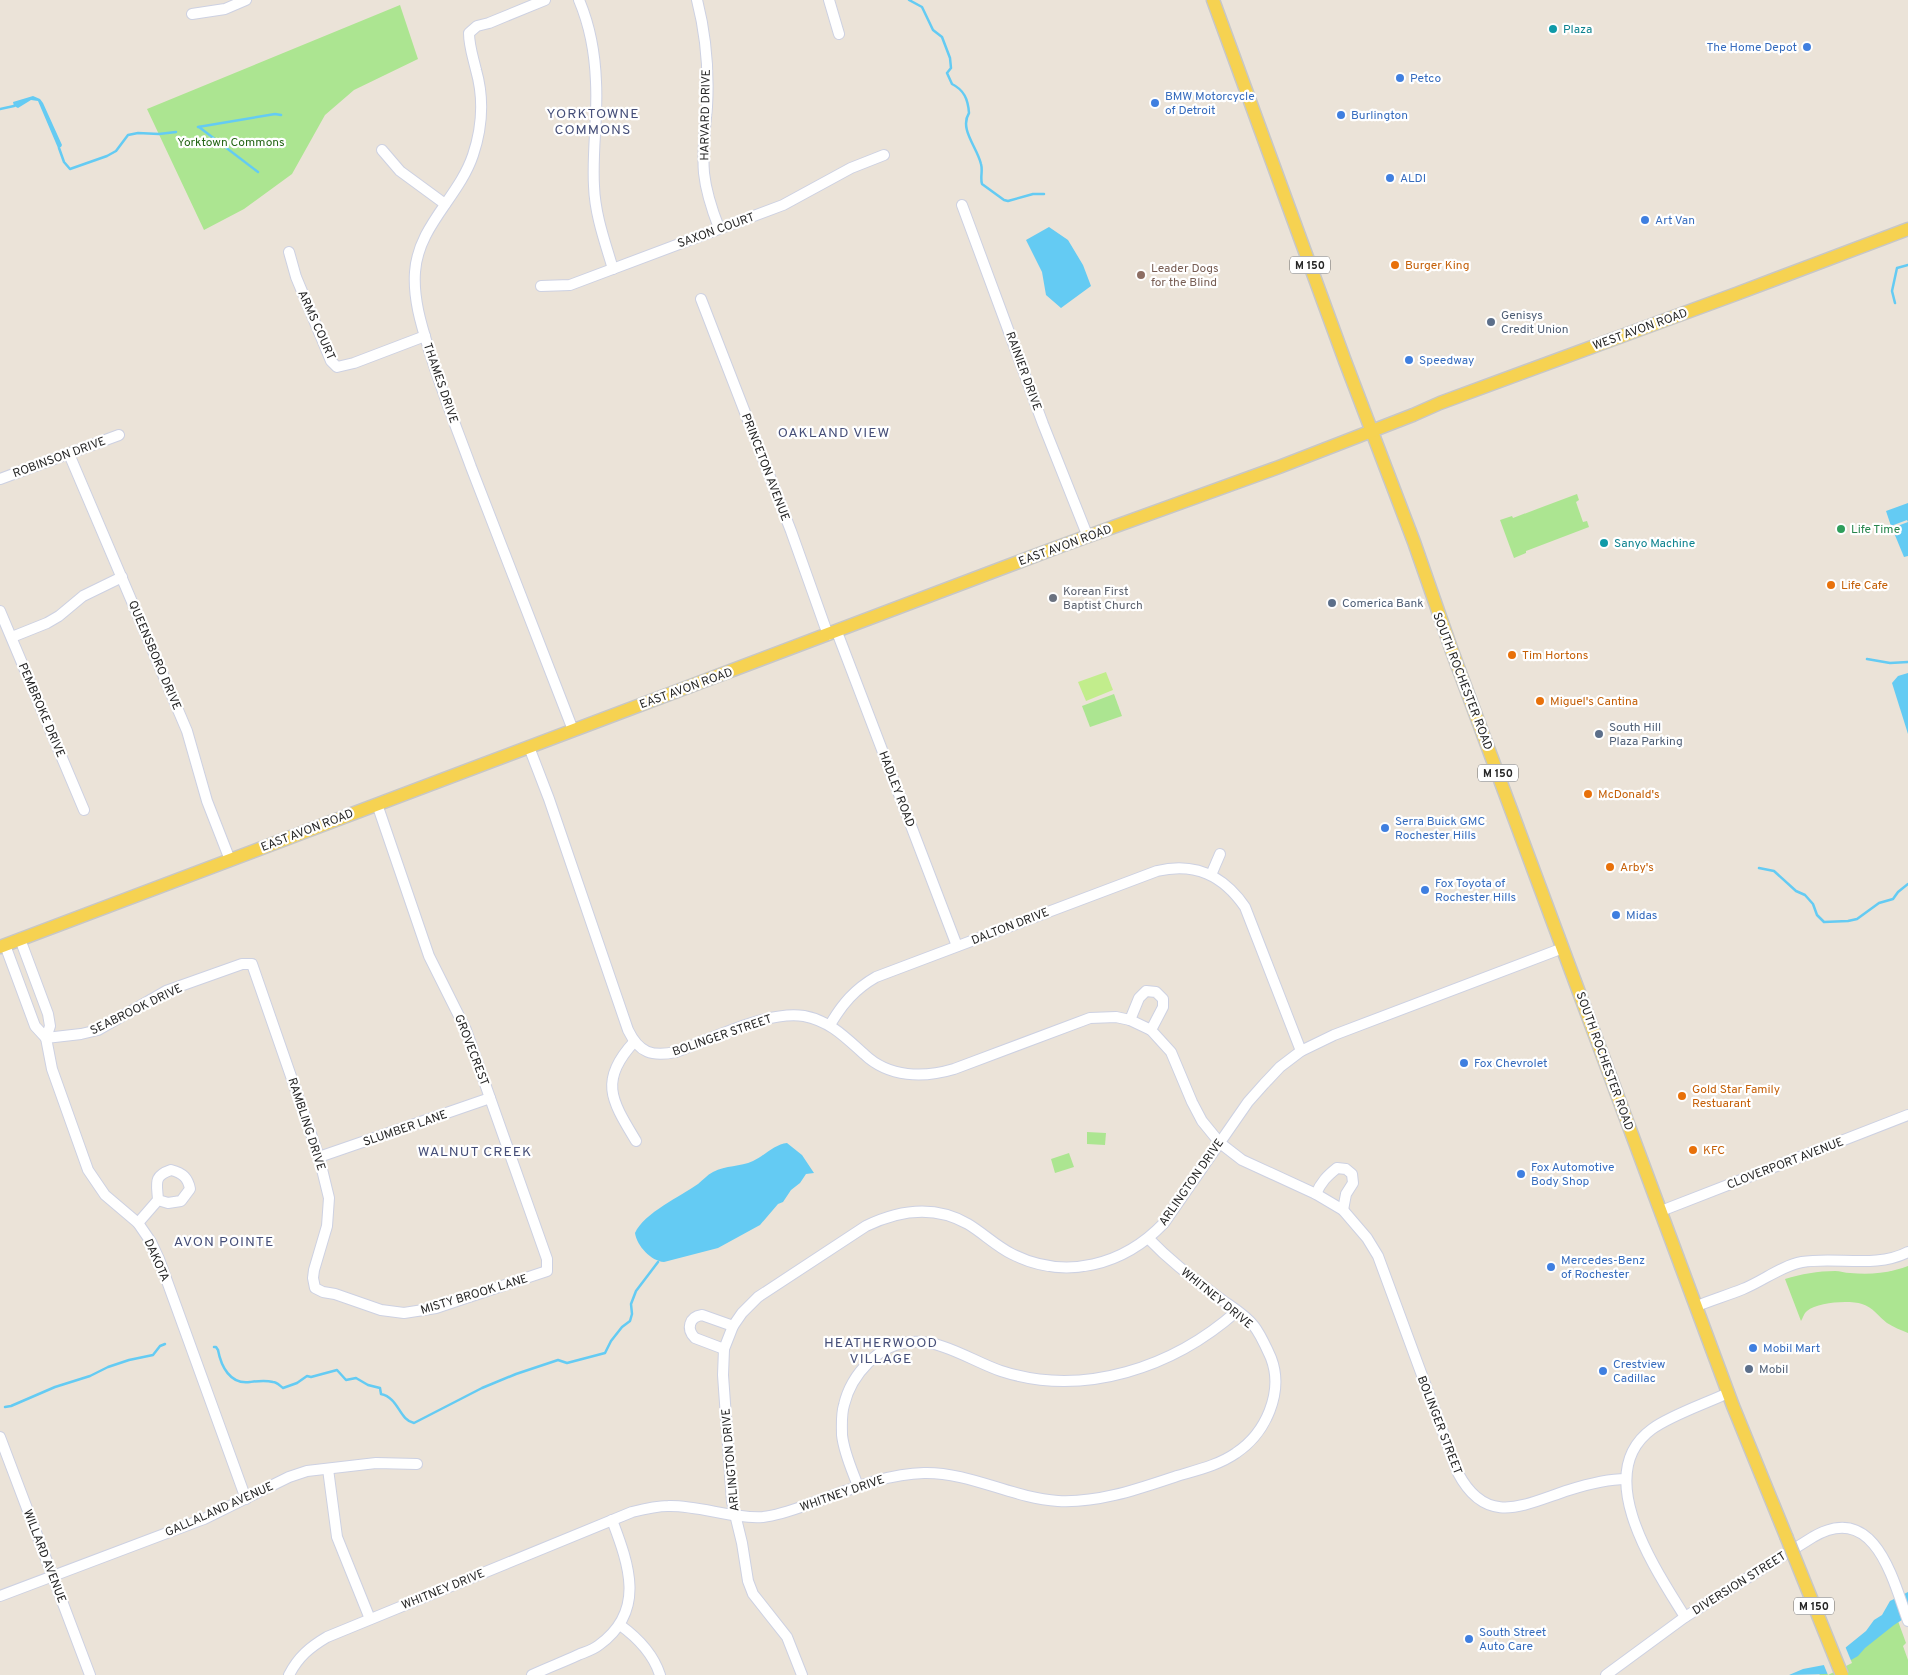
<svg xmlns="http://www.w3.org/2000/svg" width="1908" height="1675" font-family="Overpass,sans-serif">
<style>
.green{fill:#ace591}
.pitch{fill:#c2ed8c}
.water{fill:#64cbf3}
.pier{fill:#ebe3d8}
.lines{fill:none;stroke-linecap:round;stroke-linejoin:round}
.stream{stroke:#64cbf3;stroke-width:2.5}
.minor-casing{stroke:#cdd1e2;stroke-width:12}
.major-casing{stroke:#c7c7c7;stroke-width:15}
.minor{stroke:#fff;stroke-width:10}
.major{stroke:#f6d251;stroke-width:12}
.major-bridge-casing{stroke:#c7c7c7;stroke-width:15;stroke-linecap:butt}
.major-bridge{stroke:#f6d251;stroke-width:12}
.culture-dot{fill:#0f9aa8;stroke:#fff;stroke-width:2}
.shop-dot{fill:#3f7fe0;stroke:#fff;stroke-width:2}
.food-dot{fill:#e8710a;stroke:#fff;stroke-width:2}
.education-dot{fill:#8d6e63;stroke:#fff;stroke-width:2}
.service-dot{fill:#5c6f8a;stroke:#fff;stroke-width:2}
.leisure-dot{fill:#2e9e5b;stroke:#fff;stroke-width:2}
.worship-dot{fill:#6b7280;stroke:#fff;stroke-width:2}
.labels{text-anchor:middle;stroke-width:4.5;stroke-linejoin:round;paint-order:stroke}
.shield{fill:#fff;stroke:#686868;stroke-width:1}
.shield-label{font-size:11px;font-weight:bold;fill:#272727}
.culture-label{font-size:12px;fill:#0d838f;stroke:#fff;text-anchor:start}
.shop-label{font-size:12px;fill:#366cbe;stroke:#fff;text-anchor:start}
.street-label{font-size:12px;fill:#272727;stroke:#fff}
.park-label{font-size:12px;fill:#256616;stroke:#fff}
.food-label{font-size:12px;fill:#c56008;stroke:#fff;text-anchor:start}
.education-label{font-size:12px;fill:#785e54;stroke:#fff;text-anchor:start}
.service-label{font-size:12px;fill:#4e5e75;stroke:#fff;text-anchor:start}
.leisure-label{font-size:12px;fill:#27864d;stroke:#fff;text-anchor:start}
.worship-label{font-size:12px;fill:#5b616d;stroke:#fff;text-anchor:start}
.neighbourhood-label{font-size:14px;letter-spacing:1px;fill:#464f79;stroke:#fff}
</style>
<rect width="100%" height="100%" fill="#ebe3d8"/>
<!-- green -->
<g class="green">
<polygon points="400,5 418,59 354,90 325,115 292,174 244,209 204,230 147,109"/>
<polygon points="1577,494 1579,500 1576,502 1583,522 1587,521 1589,527 1526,551 1526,553 1514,558 1500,520 1512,516 1513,518"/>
<polygon points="1114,694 1122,716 1090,727 1082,706"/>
<polygon points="1087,1132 1106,1133 1105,1145 1087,1144"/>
<polygon points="1069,1153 1074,1167 1055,1173 1051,1159"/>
<path d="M1908,1266V1333C1901,1330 1893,1327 1887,1323C1879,1317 1873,1307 1862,1304C1849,1300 1818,1302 1807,1311C1804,1313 1803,1318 1801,1321L1785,1279C1801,1274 1818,1271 1835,1271C1840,1271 1845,1273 1850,1273C1871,1275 1889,1273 1908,1266Z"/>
<polygon points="1894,1610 1906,1643 1903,1646 1908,1660 1908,1675 1819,1675"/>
</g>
<!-- pitch -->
<polygon class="pitch" points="1106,672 1113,690 1086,701 1078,682"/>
<!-- water -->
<g class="water">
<polygon points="33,96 40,99 43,103 62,145 61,147 58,148 38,101 31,100 18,108 14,106 13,102"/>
<polygon points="1049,227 1068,240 1083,265 1091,286 1061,308 1046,295 1042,272 1026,240"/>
<polygon points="1908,503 1908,522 1907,520 1891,526 1886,511"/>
<polygon points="1908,522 1908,556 1904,557 1892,528"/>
<polygon points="1908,673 1908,734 1892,683 1898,676"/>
<path d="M787,1143L802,1155L814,1173L806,1174L800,1183L791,1190L783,1202L778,1204L760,1225L718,1248L664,1262C651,1261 637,1246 635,1233C644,1213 681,1196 698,1184C703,1180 707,1175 713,1172C726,1165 740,1167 753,1161C764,1156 775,1144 787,1143Z"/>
<polygon points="1908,1592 1908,1616 1894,1625 1865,1648 1858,1656 1827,1674 1789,1675 1803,1669 1824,1665 1866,1631 1874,1620 1882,1615 1890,1601"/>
</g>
<!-- pier -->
<polygon class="pier" points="1845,1646 1852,1663 1828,1675 1823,1663"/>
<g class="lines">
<!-- stream -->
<g class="stream">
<path d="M909,0L922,7L933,30L942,37L950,58L951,68L947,73L952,84C964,90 968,99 969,113C959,129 977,147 981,164C983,171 980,177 982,184L1004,200L1008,201L1033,194H1044"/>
<polyline points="0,109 14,106"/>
<polyline points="198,127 275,114 281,115"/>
<polyline points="199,127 258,172"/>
<polyline points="59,148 64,162 70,169 107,156 116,151 128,135 138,133 159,134 176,132"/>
<polyline points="1895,303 1892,291 1897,268 1908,265"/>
<polyline points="1867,659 1890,663 1908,662"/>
<polyline points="1759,868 1774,871 1796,891 1805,895 1813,904 1817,915 1824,922 1848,921 1857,919 1879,903 1893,899 1898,892 1908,884"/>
<path d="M214,1347H216L218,1350C221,1366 230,1385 250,1382C258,1381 265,1380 273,1382C277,1382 280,1386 283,1388L297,1383L307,1376L311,1377L337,1370L346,1380L356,1378L368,1385L380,1388L381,1394C399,1398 399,1420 414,1423L482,1388L516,1374L558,1360L567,1363L605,1353L611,1341L622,1327L630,1321L632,1314L631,1304L636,1291L658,1262"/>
<polyline points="5,1407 11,1406 55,1387 90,1376 108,1367 129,1360 153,1355 160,1346 165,1344"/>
</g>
<defs>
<g id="minor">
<path d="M545,0L489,23L477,26L469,33C469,46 473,57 476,70C484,98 482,128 473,155C459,197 418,226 415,272C413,300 422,327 430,353C442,392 457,429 471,467C505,555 539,643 573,730"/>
<path d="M579,0C590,26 595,54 596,82C598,117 592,151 594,186C595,215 605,242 613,269"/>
<path d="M697,0C706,35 709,71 707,107C705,129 702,151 704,173C706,192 712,210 719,228"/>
<polyline points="829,0 839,34"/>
<polyline points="192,14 225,9 246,0"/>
<polyline points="382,150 400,171 445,204"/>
<polyline points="962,205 1043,424 1088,537"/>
<polyline points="289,252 296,277 331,361 337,367 354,363 425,336"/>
<polyline points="541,286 570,285 783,205 851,168 884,155"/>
<polyline points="701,299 791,531 828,635"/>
<polyline points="69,454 187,731 207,801 230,860"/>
<polyline points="0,479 119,435"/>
<polyline points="0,611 84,810"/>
<polyline points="837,632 957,946"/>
<polyline points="12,637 47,623 59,616 83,596 122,577"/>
<path d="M529,747L549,799L628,1030C639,1053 652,1057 676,1052C711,1039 768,1010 804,1016C830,1021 845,1037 864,1054C889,1078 924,1078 954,1069L1090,1018L1116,1017L1130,1020L1151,1030L1171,1052L1192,1102L1202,1121L1220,1143L1242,1160L1316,1194L1343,1210L1367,1238L1378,1256L1458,1473C1487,1528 1525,1504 1569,1490C1588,1484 1607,1479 1626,1479"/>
<polyline points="1211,875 1220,854"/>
<polyline points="5,945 35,1026 46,1038 50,1026 48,1014 20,939"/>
<polyline points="1130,1020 1139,998 1146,991 1156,992 1163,999 1163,1007 1151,1030"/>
<path d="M830,1025C842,1004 855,989 876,977L1157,871C1195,862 1223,875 1245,907L1301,1051"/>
<path d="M634,1042C598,1081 612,1101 636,1141"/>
<polyline points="319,1157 490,1098"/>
<path d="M1316,1194C1321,1182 1327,1176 1337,1168L1346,1169L1352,1174L1353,1183L1346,1194L1343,1210"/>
<polyline points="1661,1211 1908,1115"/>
<path d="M138,1223L158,1200L168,1203L181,1201L190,1189C188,1178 183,1173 171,1170C153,1176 157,1183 158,1200"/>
<path d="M1697,1306C1712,1300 1728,1295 1743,1289C1763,1281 1781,1266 1802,1262C1837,1256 1875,1269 1908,1252"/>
<path d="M724,1349L695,1338C686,1329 689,1317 702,1315L733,1326"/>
<polyline points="0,1437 90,1675"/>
<polyline points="328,1469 337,1537 370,1619"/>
<path d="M858,1486C852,1470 844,1453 842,1435C842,1426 841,1415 844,1405C851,1375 879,1343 912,1342C943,1340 972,1361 1001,1371C1084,1398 1174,1367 1237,1311"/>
<polyline points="246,1499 159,1259 151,1242 138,1223 105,1195 88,1170 52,1069 46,1038 81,1034 98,1030 166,991 242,964 252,964 319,1157 329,1198 327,1226 314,1270 313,1278 315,1288 323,1292 335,1294 381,1310 404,1313 436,1308 547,1271 547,1259 466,1030 429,956 377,804"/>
<polyline points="0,1596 204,1519 289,1477 307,1471 376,1463 417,1464"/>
<path d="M1685,1617C1656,1570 1590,1474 1652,1429C1671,1415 1707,1403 1728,1393"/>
<path d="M620,1625C638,1638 653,1653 660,1675"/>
<path d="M289,1675C298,1657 310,1647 327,1637L632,1512C644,1509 656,1506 668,1506C699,1505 732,1519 763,1517C781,1515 798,1508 815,1502C851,1489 886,1474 924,1473C970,1472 1012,1498 1058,1501C1099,1503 1138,1489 1177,1476C1197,1470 1219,1465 1236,1453C1266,1433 1284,1392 1271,1358C1266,1347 1261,1335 1254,1326C1245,1314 1230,1306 1218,1297C1193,1278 1171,1262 1149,1239"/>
<path d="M532,1675C547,1668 563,1662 578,1655C585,1652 593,1650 599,1645C646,1611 629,1565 612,1520"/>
<path d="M802,1675L787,1637L753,1594L748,1581L742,1543L732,1502L723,1375L724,1349L733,1326L742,1313L758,1297L866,1226C899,1210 935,1205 968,1224C983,1233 996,1246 1012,1254C1066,1281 1124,1265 1164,1223L1248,1102L1264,1084L1280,1067L1301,1051L1334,1035L1563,948"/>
<path d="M1606,1675L1685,1617L1813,1537C1875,1501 1893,1580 1908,1621"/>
</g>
<g id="major">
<polyline points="1213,0 1345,361 1414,542 1452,651 1733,1406 1786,1536"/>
<polyline points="0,947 1058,547 1279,467 1413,415 1440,403 1736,294 1908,229"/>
</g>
</defs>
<!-- minor casing -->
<use href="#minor" class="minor-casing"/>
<!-- major casing -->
<use href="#major" class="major-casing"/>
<!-- minor -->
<use href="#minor" class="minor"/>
<!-- major -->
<use href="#major" class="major"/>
<defs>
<polyline id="major-bridge" points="1786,1536 1842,1675"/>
</defs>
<!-- major-bridge casing -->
<use href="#major-bridge" class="major-bridge-casing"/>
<!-- major-bridge -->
<use href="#major-bridge" class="major-bridge"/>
</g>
<!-- markers -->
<g class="culture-dot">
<circle cx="1553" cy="29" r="5"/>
<circle cx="1604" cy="543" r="5"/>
</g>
<g class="shop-dot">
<circle cx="1807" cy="47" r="5"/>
<circle cx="1400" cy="78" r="5"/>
<circle cx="1155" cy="103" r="5"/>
<circle cx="1341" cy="115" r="5"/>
<circle cx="1390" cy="178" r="5"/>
<circle cx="1645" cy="220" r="5"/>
<circle cx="1409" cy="360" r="5"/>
<circle cx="1385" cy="828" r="5"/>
<circle cx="1425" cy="890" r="5"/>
<circle cx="1616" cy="915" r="5"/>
<circle cx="1464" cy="1063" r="5"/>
<circle cx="1521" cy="1174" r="5"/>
<circle cx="1551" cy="1267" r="5"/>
<circle cx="1753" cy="1348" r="5"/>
<circle cx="1603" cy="1371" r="5"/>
<circle cx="1469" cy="1639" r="5"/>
</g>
<g class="food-dot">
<circle cx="1395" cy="265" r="5"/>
<circle cx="1831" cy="585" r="5"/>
<circle cx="1512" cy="655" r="5"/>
<circle cx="1540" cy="701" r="5"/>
<circle cx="1588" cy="794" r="5"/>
<circle cx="1610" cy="867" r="5"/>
<circle cx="1682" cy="1096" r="5"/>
<circle cx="1693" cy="1150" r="5"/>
</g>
<circle class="education-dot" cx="1141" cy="275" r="5"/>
<g class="service-dot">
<circle cx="1491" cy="322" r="5"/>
<circle cx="1332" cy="603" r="5"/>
<circle cx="1599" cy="734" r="5"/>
<circle cx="1749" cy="1369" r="5"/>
</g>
<circle class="leisure-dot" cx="1841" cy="529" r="5"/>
<circle class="worship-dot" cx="1053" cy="598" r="5"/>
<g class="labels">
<!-- shield labels -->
<g class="shield">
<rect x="1290" y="256.5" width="40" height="17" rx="4"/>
<rect x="1478" y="764.5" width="40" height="17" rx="4"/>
<rect x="1794" y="1597.5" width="40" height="17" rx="4"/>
</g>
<g class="shield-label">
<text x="1310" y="269">M 150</text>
<text x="1498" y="777">M 150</text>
<text x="1814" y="1610">M 150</text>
</g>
<!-- culture labels -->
<g class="culture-label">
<text x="1563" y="33">Plaza</text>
<text x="1614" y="547">Sanyo Machine</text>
</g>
<!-- shop labels -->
<g class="shop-label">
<text x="1797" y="51" text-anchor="end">The Home Depot</text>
<text x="1410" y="82">Petco</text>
<text x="1165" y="100">BMW Motorcycle<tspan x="1165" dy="14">of Detroit</tspan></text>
<text x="1351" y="119">Burlington</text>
<text x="1400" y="182">ALDI</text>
<text x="1655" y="224">Art Van</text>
<text x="1419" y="364">Speedway</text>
<text x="1395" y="825">Serra Buick GMC<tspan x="1395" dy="14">Rochester Hills</tspan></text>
<text x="1435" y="887">Fox Toyota of<tspan x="1435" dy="14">Rochester Hills</tspan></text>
<text x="1626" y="919">Midas</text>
<text x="1474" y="1067">Fox Chevrolet</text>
<text x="1531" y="1171">Fox Automotive<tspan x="1531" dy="14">Body Shop</tspan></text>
<text x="1561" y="1264">Mercedes-Benz<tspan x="1561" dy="14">of Rochester</tspan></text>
<text x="1763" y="1352">Mobil Mart</text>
<text x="1613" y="1368">Crestview<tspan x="1613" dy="14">Cadillac</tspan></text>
<text x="1479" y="1636">South Street<tspan x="1479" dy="14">Auto Care</tspan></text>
</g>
<!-- street labels -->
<g class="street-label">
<text transform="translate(705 115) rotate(-89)" y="4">HARVARD DRIVE</text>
<text transform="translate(716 230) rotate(-20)" y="4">SAXON COURT</text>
<text transform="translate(317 325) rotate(66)" y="4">ARMS COURT</text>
<text transform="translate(1640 329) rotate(-20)" y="4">WEST AVON ROAD</text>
<text transform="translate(1024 371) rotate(70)" y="4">RAINIER DRIVE</text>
<text transform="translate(441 383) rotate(71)" y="4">THAMES DRIVE</text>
<text transform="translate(59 457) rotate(-20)" y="4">ROBINSON DRIVE</text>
<text transform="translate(766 467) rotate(69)" y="4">PRINCETON AVENUE</text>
<text transform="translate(1065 545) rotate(-20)" y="4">EAST AVON ROAD</text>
<text transform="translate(155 655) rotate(67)" y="4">QUEENSBORO DRIVE</text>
<text transform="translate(1463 681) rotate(69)" y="4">SOUTH ROCHESTER ROAD</text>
<text transform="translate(686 688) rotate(-20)" y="4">EAST AVON ROAD</text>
<text transform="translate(42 710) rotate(67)" y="4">PEMBROKE DRIVE</text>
<text transform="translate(897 789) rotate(69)" y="4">HADLEY ROAD</text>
<text transform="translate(307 830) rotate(-21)" y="4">EAST AVON ROAD</text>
<text transform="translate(1010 926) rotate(-21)" y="4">DALTON DRIVE</text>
<text transform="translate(136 1009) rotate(-26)" y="4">SEABROOK DRIVE</text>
<text transform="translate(722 1035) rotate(-19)" y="4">BOLINGER STREET</text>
<text transform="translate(472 1050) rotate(69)" y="4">GROVECREST</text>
<text transform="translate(1605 1061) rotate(70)" y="4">SOUTH ROCHESTER ROAD</text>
<text transform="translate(307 1124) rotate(72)" y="4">RAMBLING DRIVE</text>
<text transform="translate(405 1128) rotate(-19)" y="4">SLUMBER LANE</text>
<text transform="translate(1785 1163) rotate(-21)" y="4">CLOVERPORT AVENUE</text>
<text transform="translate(1191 1182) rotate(-55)" y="4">ARLINGTON DRIVE</text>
<text transform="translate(157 1260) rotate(66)" y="4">DAKOTA</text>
<text transform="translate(474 1294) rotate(-17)" y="4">MISTY BROOK LANE</text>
<text transform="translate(1217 1298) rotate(39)" y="4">WHITNEY DRIVE</text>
<text transform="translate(1440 1425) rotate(69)" y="4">BOLINGER STREET</text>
<text transform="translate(730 1460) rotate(-95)" y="4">ARLINGTON DRIVE</text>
<text transform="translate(842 1493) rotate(-19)" y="4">WHITNEY DRIVE</text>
<text transform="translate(219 1509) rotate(-24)" y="4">GALLALAND AVENUE</text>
<text transform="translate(45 1556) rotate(69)" y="4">WILLARD AVENUE</text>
<text transform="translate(1739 1583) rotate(-32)" y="4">DIVERSION STREET</text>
<text transform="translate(443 1589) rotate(-22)" y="4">WHITNEY DRIVE</text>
</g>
<!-- park labels -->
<g class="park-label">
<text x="231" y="146">Yorktown Commons</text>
</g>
<!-- food labels -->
<g class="food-label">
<text x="1405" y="269">Burger King</text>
<text x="1841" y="589">Life Cafe</text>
<text x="1522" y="659">Tim Hortons</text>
<text x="1550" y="705">Miguel's Cantina</text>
<text x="1598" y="798">McDonald's</text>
<text x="1620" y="871">Arby's</text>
<text x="1692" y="1093">Gold Star Family<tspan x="1692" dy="14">Restuarant</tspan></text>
<text x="1703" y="1154">KFC</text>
</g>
<!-- education labels -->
<g class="education-label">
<text x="1151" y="272">Leader Dogs<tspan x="1151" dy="14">for the Blind</tspan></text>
</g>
<!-- service labels -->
<g class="service-label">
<text x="1501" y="319">Genisys<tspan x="1501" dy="14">Credit Union</tspan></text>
<text x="1342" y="607">Comerica Bank</text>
<text x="1609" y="731">South Hill<tspan x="1609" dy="14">Plaza Parking</tspan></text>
<text x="1759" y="1373">Mobil</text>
</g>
<!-- leisure labels -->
<g class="leisure-label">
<text x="1851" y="533">Life Time</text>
</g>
<!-- worship labels -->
<g class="worship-label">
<text x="1063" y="595">Korean First<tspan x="1063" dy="14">Baptist Church</tspan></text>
</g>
<!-- neighbourhood labels -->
<g class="neighbourhood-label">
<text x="593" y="118">YORKTOWNE<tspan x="593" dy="16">COMMONS</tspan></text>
<text x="834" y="437">OAKLAND VIEW</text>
<text x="475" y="1156">WALNUT CREEK</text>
<text x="224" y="1246">AVON POINTE</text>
<text x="881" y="1347">HEATHERWOOD<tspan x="881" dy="16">VILLAGE</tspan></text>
</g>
</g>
</svg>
